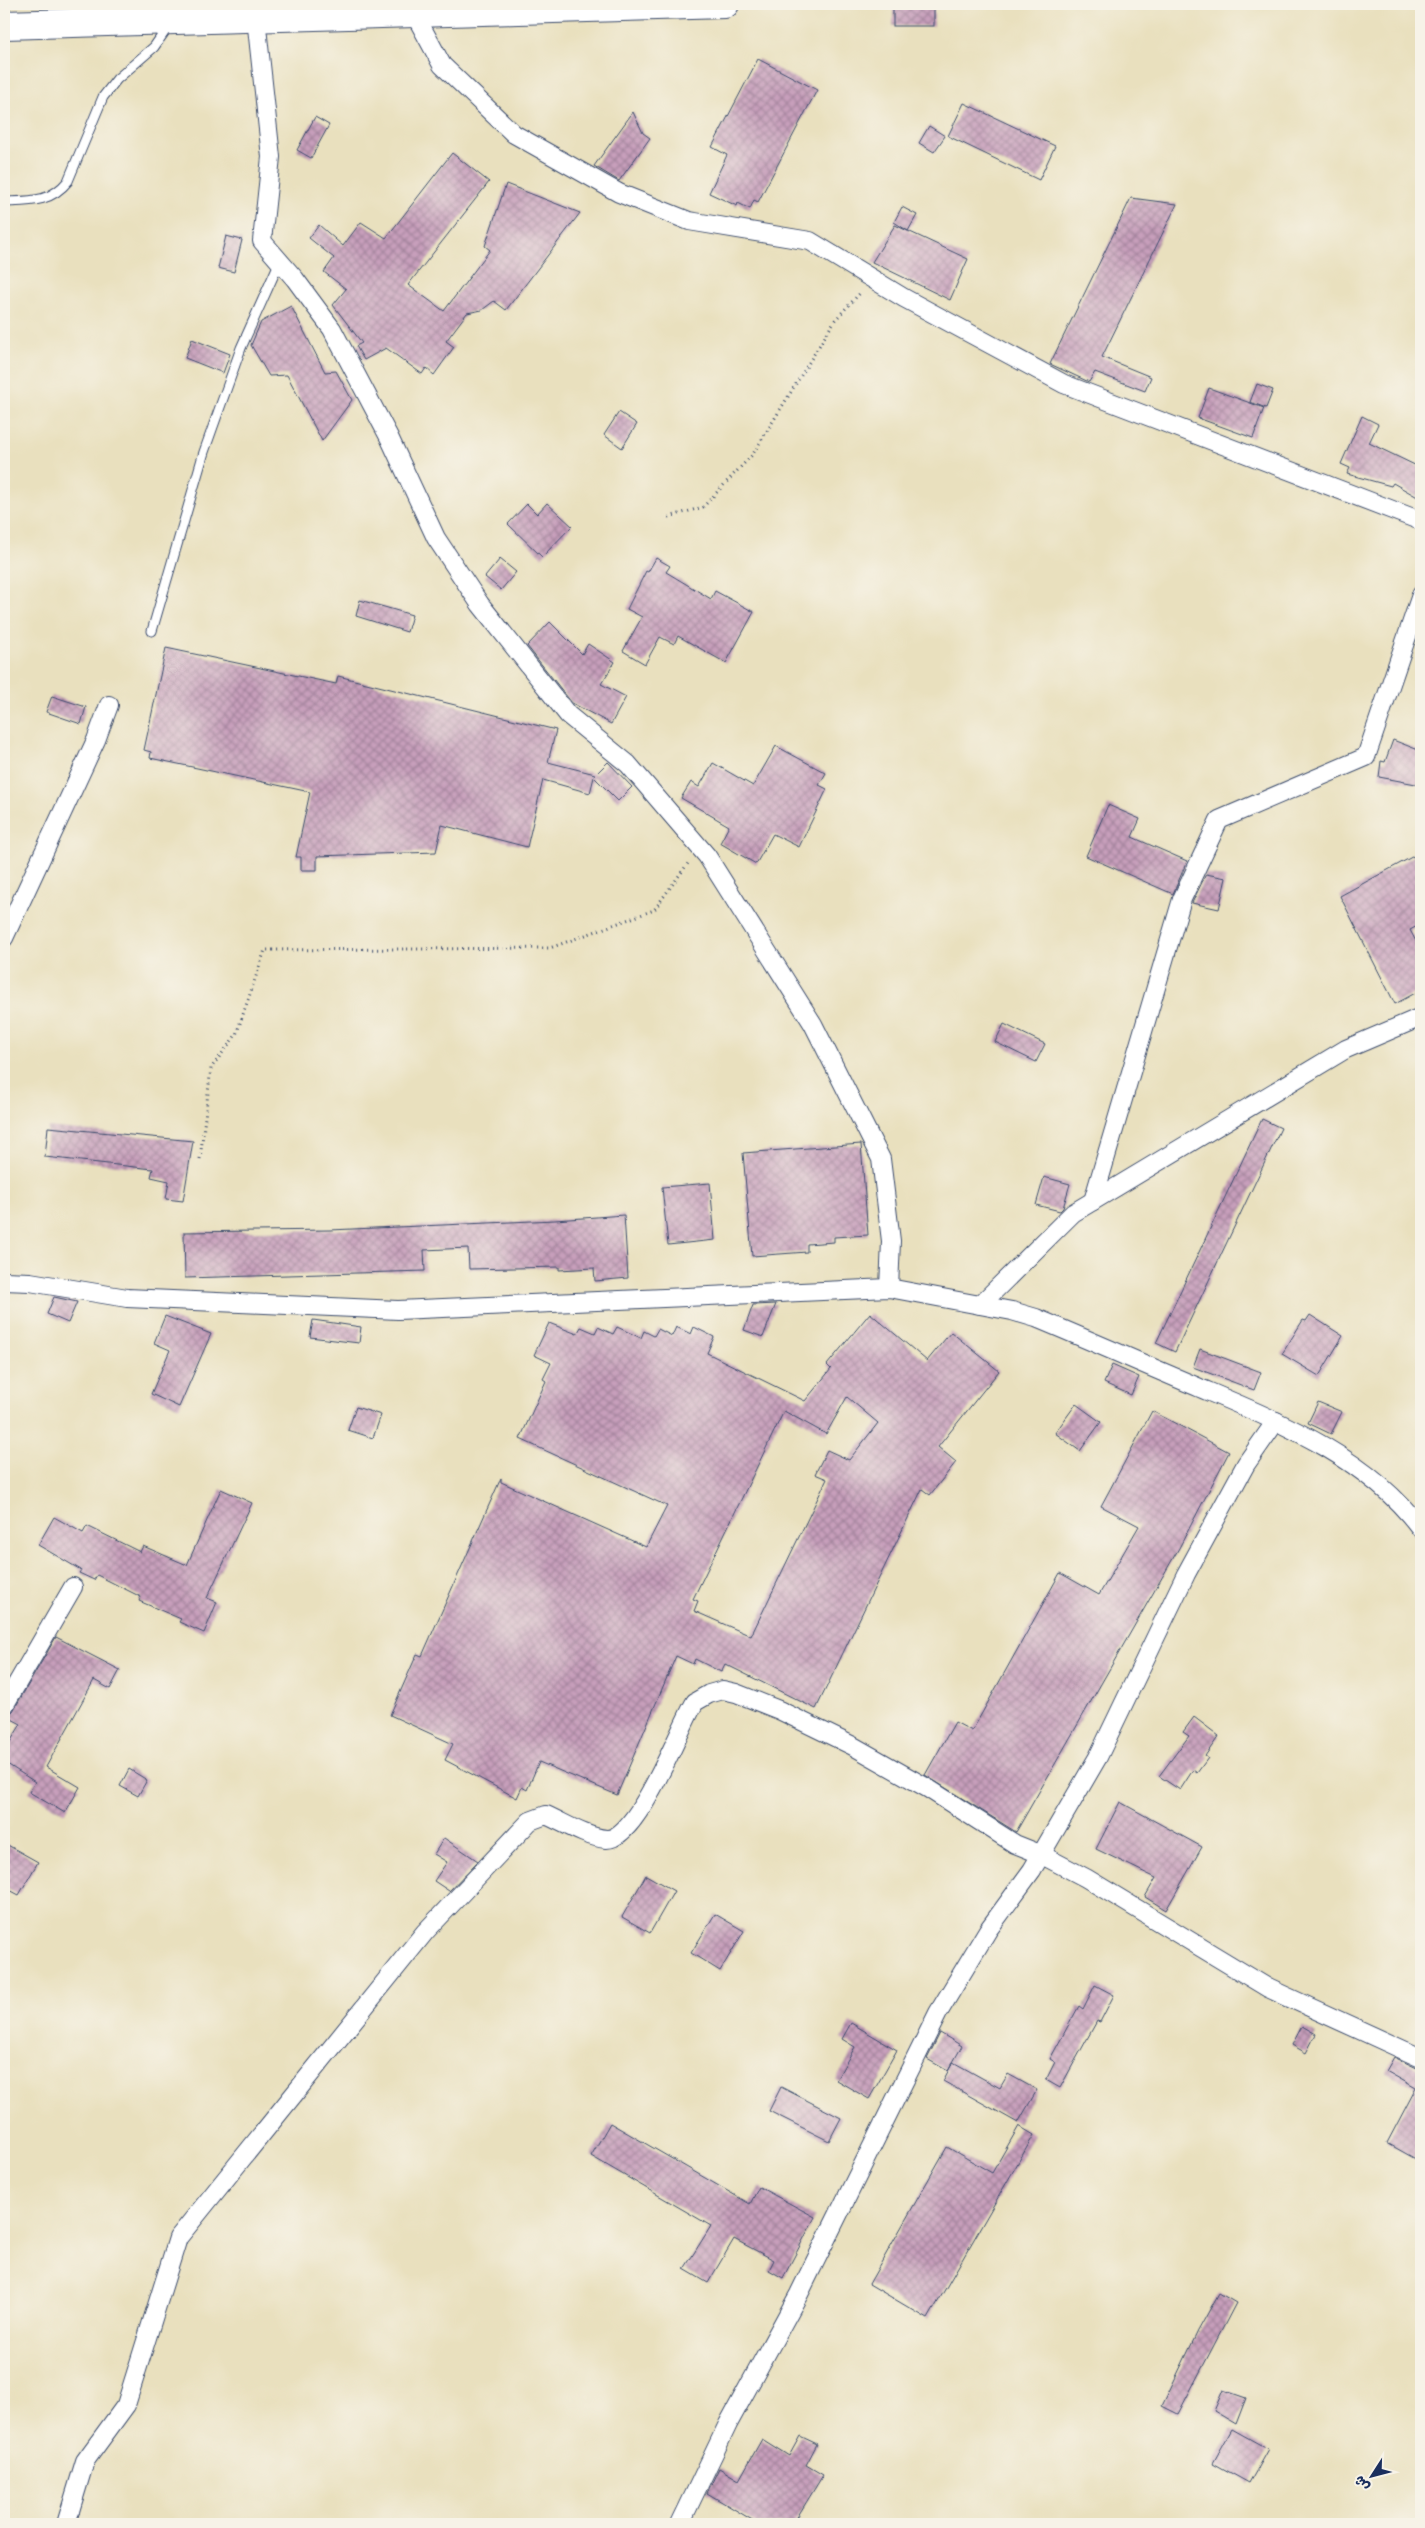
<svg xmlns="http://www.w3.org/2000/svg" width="1425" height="2528" font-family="Sriracha,'Playpen Sans Arabic',sans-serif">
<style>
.building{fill:url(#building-cross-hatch);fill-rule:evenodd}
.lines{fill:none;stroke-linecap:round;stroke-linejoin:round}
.lane-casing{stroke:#3a4a6c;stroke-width:11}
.street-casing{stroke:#3a4a6c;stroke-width:20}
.highway-casing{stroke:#3a4a6c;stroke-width:30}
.path{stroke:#3a4a6c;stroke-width:3;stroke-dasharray:1 4;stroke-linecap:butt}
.lane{stroke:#fff;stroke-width:9}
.street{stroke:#fff;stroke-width:18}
.highway{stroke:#fff;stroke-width:28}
</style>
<defs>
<pattern id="building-cross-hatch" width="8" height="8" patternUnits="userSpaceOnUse" patternTransform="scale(1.25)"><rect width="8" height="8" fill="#c79fbb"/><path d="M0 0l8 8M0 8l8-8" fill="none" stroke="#a1829b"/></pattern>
</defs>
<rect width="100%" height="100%" fill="#f7f3e8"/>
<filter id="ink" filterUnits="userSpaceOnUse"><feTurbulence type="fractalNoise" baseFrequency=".02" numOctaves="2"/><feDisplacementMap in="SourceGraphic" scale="10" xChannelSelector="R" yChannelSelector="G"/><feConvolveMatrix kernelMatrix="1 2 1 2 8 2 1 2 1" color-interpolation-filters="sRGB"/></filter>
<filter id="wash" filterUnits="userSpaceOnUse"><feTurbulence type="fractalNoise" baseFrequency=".0096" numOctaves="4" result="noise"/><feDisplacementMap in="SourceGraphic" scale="20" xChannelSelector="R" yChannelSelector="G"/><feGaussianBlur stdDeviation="1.12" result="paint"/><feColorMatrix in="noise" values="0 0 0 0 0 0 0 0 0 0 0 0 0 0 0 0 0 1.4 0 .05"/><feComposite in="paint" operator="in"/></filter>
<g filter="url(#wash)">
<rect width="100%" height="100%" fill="#e9e0be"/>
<g id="blocks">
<!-- building -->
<g class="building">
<rect x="893" y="4" width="41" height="22"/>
<polygon points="758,59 817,90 758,202 754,200 750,209 738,203 737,206 709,193 727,155 712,147"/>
<polygon points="964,103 1055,146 1039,180 948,136"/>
<polygon points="633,112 643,133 650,138 619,181 594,166"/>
<polygon points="315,117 329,125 311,158 297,150"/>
<polygon points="929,126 945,136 934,152 919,143"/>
<polygon points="452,153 489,182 408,285 444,311 490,250 485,246 506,184 580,213 506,310 494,301 482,310 467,313 446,341 454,347 434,375 426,368 422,374 386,348 364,360 356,346 362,343 333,305 346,289 324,272 334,258 309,238 319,225 343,246 361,222 386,238"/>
<polygon points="1131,198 1177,204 1102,357 1151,377 1145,391 1095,372 1089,382 1050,364"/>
<polygon points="902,207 917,215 908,231 968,259 950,300 872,262 895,225 908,231 894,222"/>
<polygon points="226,236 242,240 234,272 218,268"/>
<polygon points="291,306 325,372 336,371 352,400 322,441 287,375 269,376 251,345 261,322"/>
<polygon points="192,339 230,354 223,373 185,358"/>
<polygon points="1257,384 1273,390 1266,408 1250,402"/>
<polygon points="1209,388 1264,408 1253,438 1198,418"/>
<polygon points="619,412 637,424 622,448 604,435"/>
<polygon points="1362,416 1378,424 1369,443 1421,468 1421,499 1393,483 1391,486 1347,474 1350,468 1341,464"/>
<polygon points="547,503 572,526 542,557 508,524 527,504 537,514"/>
<polygon points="656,558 670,566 666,572 711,599 715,591 754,612 726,663 678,636 674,644 660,637 645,664 623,651 642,617 627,609 646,571 648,572"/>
<polygon points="500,559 516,572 501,590 485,577"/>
<polygon points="360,600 412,615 407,632 356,616"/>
<polygon points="550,622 582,654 588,644 615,662 601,684 626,697 611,724 572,703 527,646"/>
<polygon points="166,648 336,684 338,676 556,730 548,762 595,774 594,776 608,762 632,787 618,801 594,777 590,793 543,780 527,847 442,825 436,852 317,856 317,870 301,870 301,857 296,857 310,792 150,758 151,752 144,750"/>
<polygon points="52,696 86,707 81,724 46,712"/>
<polygon points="1393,740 1421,751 1421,785 1379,777 1381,761 1385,762"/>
<polygon points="776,746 826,773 819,785 827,789 799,847 773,834 756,864 720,843 729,826 681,798 691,782 699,787 713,763 753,786"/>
<polygon points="1108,805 1140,819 1132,837 1187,861 1173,894 1086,856"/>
<polygon points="1421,852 1421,924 1410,930 1421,951 1421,990 1395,1004 1340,896"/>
<polygon points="1206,874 1226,878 1219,909 1192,903"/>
<polygon points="1004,1024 1045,1044 1036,1062 995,1042"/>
<polygon points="1262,1119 1281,1128 1175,1352 1156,1343"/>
<polygon points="48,1127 193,1141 183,1201 166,1199 169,1181 151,1177 153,1169 45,1157"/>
<polygon points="861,1144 868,1235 834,1237 834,1242 807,1244 807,1252 752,1256 743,1153"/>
<polygon points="1044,1177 1070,1184 1063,1208 1060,1211 1036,1205"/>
<polygon points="710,1183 715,1240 668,1245 662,1187"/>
<polygon points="624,1215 628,1278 595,1281 594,1268 559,1270 559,1267 469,1269 468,1248 424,1250 425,1271 185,1278 184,1232 330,1230 555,1220"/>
<polygon points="54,1297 77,1302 68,1323 47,1314"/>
<polygon points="776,1304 763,1337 744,1330 753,1305"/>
<path d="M870,1313L927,1361L951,1332L999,1371L938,1447L956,1462L930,1495L922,1489L816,1709L725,1664L721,1672L695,1659L693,1664L676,1656L617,1795L539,1762L527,1790L522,1787L517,1798L445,1760L453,1744L390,1715L417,1654L422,1656L501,1478V1482L646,1547L667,1506L520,1439L546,1381L543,1379L551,1363L534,1355L549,1323L577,1334L581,1327L595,1333L598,1327L613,1334L617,1327L641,1338L644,1331L654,1336L658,1329L672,1336L676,1327L691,1334L694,1327L714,1337L707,1353L805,1401L831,1369L827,1365ZM847,1397L878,1423L849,1460L827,1450L815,1474L827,1479L751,1636L694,1611L698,1601L693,1599L784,1411L826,1434Z"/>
<polygon points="1310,1315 1343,1336 1319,1376 1282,1354 1303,1320 1306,1321"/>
<polygon points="165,1316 211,1334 179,1407 151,1394 170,1350 154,1343"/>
<polygon points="313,1320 361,1327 359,1343 310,1337"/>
<polygon points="1200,1349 1261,1372 1254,1390 1193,1367"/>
<polygon points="1112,1365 1139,1377 1131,1395 1104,1383"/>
<polygon points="1318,1402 1342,1412 1331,1434 1308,1423"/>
<polygon points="1076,1404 1101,1422 1080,1451 1055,1433"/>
<polygon points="356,1407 381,1415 373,1438 348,1430"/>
<polygon points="1152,1411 1229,1452 1179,1548 1016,1832 925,1775 955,1722 972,1731 1060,1573 1099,1595 1139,1526 1101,1506"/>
<polygon points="221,1489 252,1503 207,1598 217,1602 204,1633 179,1622 181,1619 139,1601 141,1597 97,1575 94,1580 79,1573 81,1570 38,1545 54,1517 83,1533 87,1526 140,1552 143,1546 187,1565"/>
<polygon points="56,1637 120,1670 110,1689 94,1680 46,1767 80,1787 65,1813 29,1792 35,1782 4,1762 4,1752 21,1724 6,1716 13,1711"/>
<polygon points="1194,1717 1219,1736 1205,1756 1208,1758 1197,1773 1193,1770 1180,1790 1159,1776 1189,1736 1183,1732"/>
<polygon points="129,1769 147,1780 138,1796 120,1786"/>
<polygon points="1120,1802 1202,1847 1166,1910 1145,1897 1156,1878 1096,1849"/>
<polygon points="444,1838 478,1861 449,1891 434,1881 447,1862 434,1854"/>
<polygon points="4,1843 38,1862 19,1895 4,1887"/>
<polygon points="646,1875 674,1891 650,1933 622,1917"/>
<polygon points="715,1914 744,1931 720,1971 691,1953"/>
<polygon points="1095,1985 1114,1995 1100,2022 1097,2021 1060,2088 1046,2080 1055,2062 1050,2059 1079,2006 1083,2009"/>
<polygon points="851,2023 897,2050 869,2099 836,2080 855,2047 842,2039"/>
<polygon points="1302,2026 1316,2034 1306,2053 1292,2045"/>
<polygon points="940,2033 962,2046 948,2071 927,2059"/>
<polygon points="1394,2057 1421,2070 1421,2162 1387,2143 1416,2088 1386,2071"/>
<polygon points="953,2062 1000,2088 1008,2074 1037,2090 1018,2123 943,2081"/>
<polygon points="781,2087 841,2118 829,2141 769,2111"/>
<polygon points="610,2123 750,2204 759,2187 815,2217 783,2278 769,2270 774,2260 734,2239 708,2283 684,2269 711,2226 591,2156"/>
<polygon points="1019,2126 1034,2135 928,2319 869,2284 947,2147 992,2173"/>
<polygon points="1219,2293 1236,2303 1178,2414 1162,2406 1198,2331"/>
<polygon points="1223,2390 1246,2398 1236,2424 1214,2411"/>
<polygon points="1232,2429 1268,2449 1249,2483 1213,2463"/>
<polygon points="800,2436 817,2444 806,2465 823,2475 793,2524 759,2524 707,2493 719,2468 739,2480 762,2439 789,2456"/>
</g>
</g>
</g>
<g filter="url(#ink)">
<use href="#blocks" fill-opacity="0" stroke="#3a4a6c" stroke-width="1"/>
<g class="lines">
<defs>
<g id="lane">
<path d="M4,202C30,201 50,203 68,181L103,97L117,79L154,47L170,24"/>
<polyline points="152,631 204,452 241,348 280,261"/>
</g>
<g id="street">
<polyline points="414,13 442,65 514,134 619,193 689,221 810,241 904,298 1064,384 1421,521"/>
<polyline points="256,18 271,157 262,241 295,279 332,329 389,437 436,538 480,604 568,715 628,764 707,856 813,1024 881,1159 891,1241 889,1288"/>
<polyline points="4,938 96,740 109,705"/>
<polyline points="1093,1201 1182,899 1219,820 1366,757 1421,595"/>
<path d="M4,1281L30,1282L127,1298L398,1310L889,1288L1012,1311L1036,1318C1089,1340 1141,1363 1193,1385C1275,1420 1366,1455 1421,1529"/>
<polyline points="980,1305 1073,1213 1346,1049 1421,1017"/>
<polyline points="4,1706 73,1587"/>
<path d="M66,2524L85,2461L126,2405L178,2238L425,1932L530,1821L546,1815C564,1823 586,1837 606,1839C637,1841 679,1729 695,1702L709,1694L723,1690L736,1693L779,1710L853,1746L929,1789L1015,1844L1040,1854L1086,1878L1268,1988L1421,2058"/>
<polyline points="680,2524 728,2424 799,2294 938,2013 988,1930 1032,1870 1098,1757 1186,1574 1246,1464 1276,1421"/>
</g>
<polyline id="highway" points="4,25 725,4"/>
</defs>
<!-- lane casing -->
<use href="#lane" class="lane-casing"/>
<!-- street casing -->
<use href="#street" class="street-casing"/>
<!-- highway casing -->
<use href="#highway" class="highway-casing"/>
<!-- path -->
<g class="path">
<polyline points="669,517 703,507 753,454 835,320 861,292"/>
<polyline points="200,1159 211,1068 236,1035 265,950 550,948 654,910 689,862"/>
</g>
<!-- lane -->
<use href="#lane" class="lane"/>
<!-- street -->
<use href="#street" class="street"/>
<!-- highway -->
<use href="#highway" class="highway"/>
</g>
</g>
<!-- margin -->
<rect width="1425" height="2528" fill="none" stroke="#f7f3e8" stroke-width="20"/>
<!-- north arrow -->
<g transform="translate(1372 2476) rotate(234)" stroke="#f7f3e8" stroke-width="4" paint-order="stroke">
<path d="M0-4L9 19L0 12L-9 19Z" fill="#1b2f5e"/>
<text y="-8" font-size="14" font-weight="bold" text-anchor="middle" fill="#1b2f5e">ش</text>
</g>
</svg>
